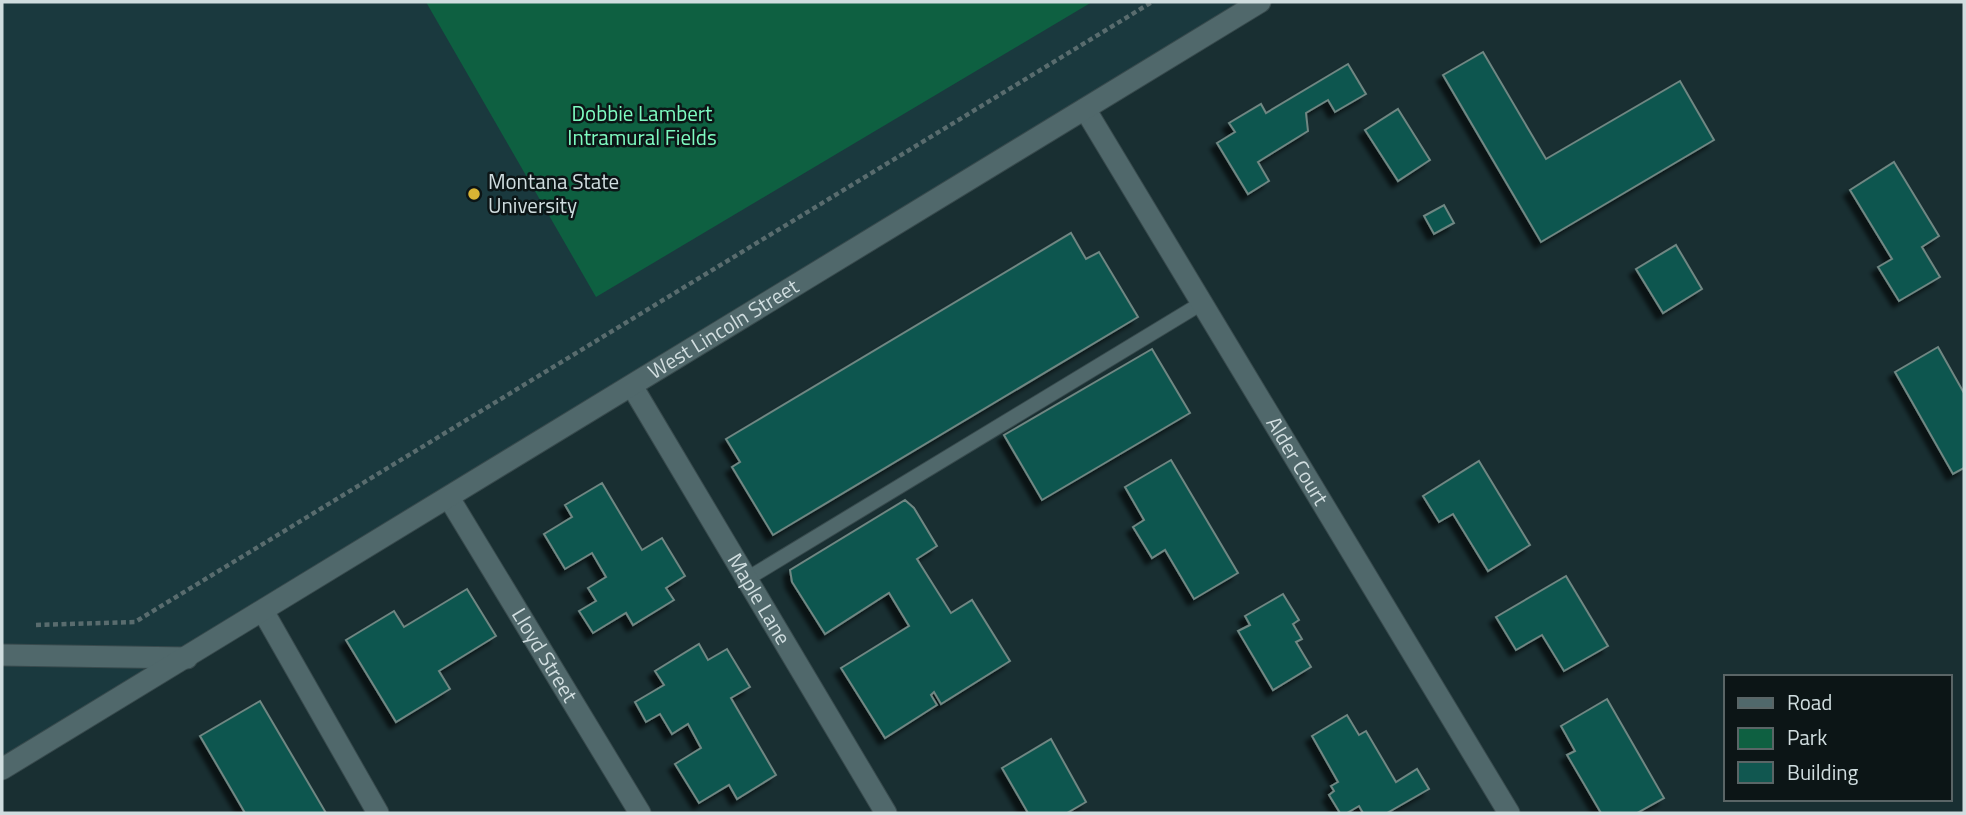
<svg xmlns="http://www.w3.org/2000/svg" width="1966" height="815" font-family="'Titillium Web',sans-serif">
<style>
.built{fill:#1a393e}
.park{fill:#0e6041}
.building{fill:#115750;stroke:#6f8783;stroke-width:2;filter:url(#shadow)}
.lines{fill:none;stroke-linecap:round;stroke-linejoin:round}
.lane-casing{stroke:#384a4d;stroke-width:16}
.street-casing{stroke:#384a4d;stroke-width:23}
.path{stroke:#596c6e;stroke-width:4.5;stroke-dasharray:5 3.5;stroke-linecap:butt}
.lane{stroke:#50686b;stroke-width:14}
.street{stroke:#50686b;stroke-width:21}
.poi-dot{fill:#d9b434;stroke:#0c1516;stroke-width:2.5}
.labels{text-anchor:middle;stroke-width:5;stroke-linejoin:round;paint-order:stroke}
.park-label{font-size:21px;fill:#7efcc1;stroke:#0c1516}
.poi-label{font-size:21px;fill:#d0dddf;stroke:#0c1516;text-anchor:start}
.street-label{font-size:21px;fill:#d0dddf;stroke:#0c1516}
</style>
<defs>
<filter id="shadow"><feDropShadow dx="-6" dy="6" stdDeviation="2" flood-color="#0009"/></filter>
</defs>
<rect width="100%" height="100%" fill="#192f32"/>
<!-- built -->
<polygon class="built" points="2,2 1260,2 2,767"/>
<!-- park -->
<polygon class="park" points="426,2 1092,2 596,297"/>
<!-- building -->
<g class="building">
<polygon points="1483,52 1546,159 1680,81 1714,140 1541,242 1443,75"/>
<polygon points="1348,64 1366,94 1335,112 1328,100 1306,113 1308,131 1258,162 1269,181 1248,194 1217,143 1235,132 1229,123 1261,104 1266,113"/>
<polygon points="1398,109 1430,160 1398,181 1365,130"/>
<polygon points="1894,162 1939,236 1922,247 1940,277 1899,301 1878,267 1892,259 1850,190"/>
<polygon points="1444,205 1454,223 1434,234 1424,216"/>
<polygon points="1071,233 1086,259 1099,252 1138,317 773,535 732,467 740,462 726,439"/>
<polygon points="1676,245 1702,289 1663,313 1636,269"/>
<polygon points="1938,347 1964,393 1964,468 1953,474 1895,372"/>
<polygon points="1152,349 1190,413 1042,500 1004,435"/>
<polygon points="1171,460 1238,573 1194,599 1165,550 1152,558 1133,527 1144,520 1125,487"/>
<polygon points="1479,461 1530,545 1488,571 1453,514 1439,522 1423,496"/>
<polygon points="602,483 642,550 662,538 685,576 666,588 674,600 633,625 626,613 593,633 579,611 596,601 588,588 606,577 592,553 565,569 544,534 572,517 565,505"/>
<polygon points="905,500 914,508 937,546 917,559 951,613 972,600 1010,661 941,704 934,692 931,695 937,705 885,738 841,668 909,626 889,593 825,634 792,582 790,570"/>
<polygon points="1566,576 1608,646 1564,671 1542,635 1516,650 1496,617"/>
<polygon points="467,589 496,636 439,671 450,689 396,722 346,640 394,611 404,627"/>
<polygon points="1283,594 1299,620 1293,624 1302,639 1296,642 1311,667 1273,690 1238,631 1250,625 1245,616"/>
<polygon points="699,644 708,660 727,649 750,687 731,698 776,775 737,799 729,785 699,803 675,764 701,748 688,724 672,734 660,714 646,722 635,702 664,685 655,671"/>
<polygon points="1607,699 1664,798 1637,813 1601,813 1567,755 1575,751 1561,726"/>
<polygon points="260,701 326,813 245,813 200,736"/>
<polygon points="1347,715 1359,735 1366,731 1396,782 1417,769 1429,789 1387,813 1363,813 1359,806 1347,813 1340,813 1329,795 1334,791 1331,786 1338,782 1312,736"/>
<polygon points="1051,739 1086,802 1067,813 1028,813 1002,768"/>
</g>
<g class="lines">
<defs>
<polyline id="lane" points="745,580 1202,303"/>
<g id="street">
<path id="s1" d="M1085,109L1509,813"/>
<path id="s2" d="M632,386L886,813"/>
<path id="s3" d="M449,498L640,813"/>
<polyline points="263,611 378,813"/>
<polyline points="2,655 187,658"/>
<path id="s4" d="M2,769L1260,2"/>
</g>
</defs>
<!-- lane casing -->
<use href="#lane" class="lane-casing"/>
<!-- street casing -->
<use href="#street" class="street-casing"/>
<!-- path -->
<polyline class="path" points="36,625 135,622 1152,2"/>
<!-- lane -->
<use href="#lane" class="lane"/>
<!-- street -->
<use href="#street" class="street"/>
</g>
<!-- markers -->
<circle class="poi-dot" cx="474" cy="194" r="7"/>
<g class="labels">
<!-- park labels -->
<g class="park-label">
<text x="642" y="121">Dobbie Lambert<tspan x="642" dy="24">Intramural Fields</tspan></text>
</g>
<!-- poi labels -->
<g class="poi-label">
<text x="488" y="189">Montana State<tspan x="488" dy="24">University</tspan></text>
</g>
<!-- street labels -->
<g class="street-label">
<text dy="7" stroke="none"><textPath href="#s4" startOffset="845">West Lincoln Street</textPath></text>
<text dy="7" stroke="none"><textPath href="#s1" startOffset="411">Alder Court</textPath></text>
<text dy="7" stroke="none"><textPath href="#s2" startOffset="248">Maple Lane</textPath></text>
<text dy="7" stroke="none"><textPath href="#s3" startOffset="184">Lloyd Street</textPath></text>
</g>
</g>
<!-- border -->
<rect width="1966" height="815" fill="none" stroke="#d0dddf" stroke-width="7"/>
<!-- legend -->
<rect x="1724" y="675" width="228" height="126" fill="#0c1516" stroke="#5a6566" stroke-width="2"/>
<rect x="1738" y="698" width="35" height="10" fill="#50686b" stroke="#5a6566" stroke-width="2"/>
<text x="1787" y="710" font-size="21" fill="#d0dddf">Road</text>
<rect x="1738" y="728" width="35" height="21" fill="#0e6041" stroke="#5a6566" stroke-width="2"/>
<text x="1787" y="745" font-size="21" fill="#d0dddf">Park</text>
<rect x="1738" y="762" width="35" height="21" fill="#115750" stroke="#5a6566" stroke-width="2"/>
<text x="1787" y="780" font-size="21" fill="#d0dddf">Building</text>
</svg>
